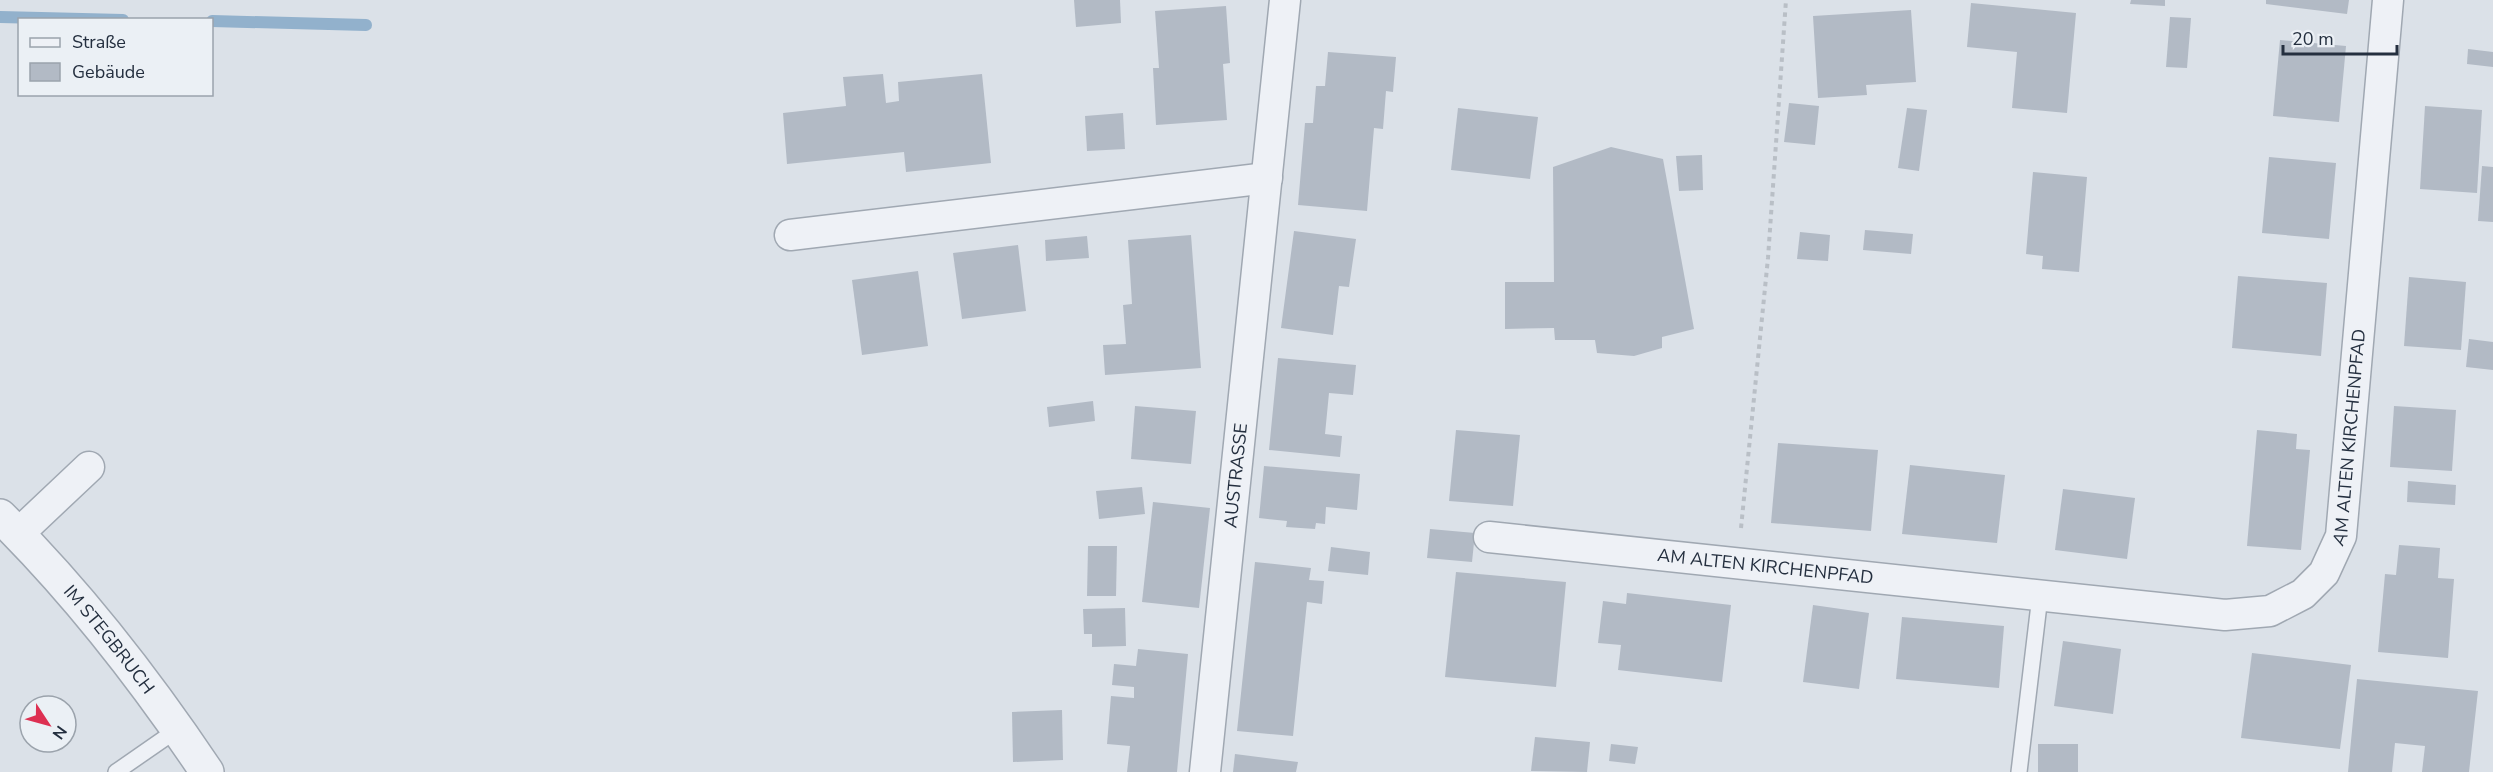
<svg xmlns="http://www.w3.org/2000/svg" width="2493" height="772" font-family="'Nunito Sans',sans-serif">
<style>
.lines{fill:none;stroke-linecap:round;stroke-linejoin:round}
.stream{stroke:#92b1cc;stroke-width:12}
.building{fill:#b2bac5}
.service-casing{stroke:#a0a8b2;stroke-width:18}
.minor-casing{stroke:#a0a8b2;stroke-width:33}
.tertiary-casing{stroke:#a0a8b2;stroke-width:36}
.path{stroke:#b9bfc6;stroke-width:4;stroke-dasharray:4.5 4.5;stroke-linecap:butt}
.service{stroke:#eef1f6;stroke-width:15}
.minor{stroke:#eef1f6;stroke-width:30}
.tertiary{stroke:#eef1f6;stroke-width:33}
.labels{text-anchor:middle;stroke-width:6;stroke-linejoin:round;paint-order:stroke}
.street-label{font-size:18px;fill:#242f3f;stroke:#ebf0f5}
</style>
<rect width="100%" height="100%" fill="#dbe1e8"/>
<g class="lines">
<!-- stream -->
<g class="stream">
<polyline points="0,17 123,20"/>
<polyline points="212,21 366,25"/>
</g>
</g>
<!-- building -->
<g class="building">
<polygon points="1074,0 1120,0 1121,23 1076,27"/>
<polygon points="2131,0 2165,0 2165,6 2130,4"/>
<polygon points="2266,0 2349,0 2347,14 2266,4"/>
<polygon points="1971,3 2076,13 2067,113 2012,108 2017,52 1967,47"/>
<polygon points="1226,6 1230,63 1223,64 1227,120 1156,125 1153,68 1159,68 1155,11"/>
<polygon points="1911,10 1916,82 1866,85 1867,95 1818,98 1813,16"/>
<polygon points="2170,17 2191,18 2187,68 2166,67"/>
<polygon points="2280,40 2346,46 2339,122 2273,116"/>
<polygon points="2468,49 2493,52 2493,67 2467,64"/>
<polygon points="1328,52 1396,57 1393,92 1386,91 1383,129 1374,128 1367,211 1298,205 1305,123 1313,123 1316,86 1325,86"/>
<polygon points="883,74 886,103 899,101 898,82 982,74 991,163 906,172 904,152 787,164 783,113 846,106 843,77"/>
<polygon points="1789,103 1819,106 1815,145 1784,142"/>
<polygon points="2425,106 2482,110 2477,193 2420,189"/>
<polygon points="1458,108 1538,117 1530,179 1451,170"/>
<polygon points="1907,108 1927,110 1919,171 1898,168"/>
<polygon points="1123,113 1125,149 1087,151 1085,116"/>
<polygon points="1611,147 1663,159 1694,329 1662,337 1662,348 1634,356 1597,353 1595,340 1555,340 1554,328 1505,329 1505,282 1554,282 1553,167"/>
<polygon points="1702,155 1703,190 1679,191 1676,156"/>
<polygon points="2269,157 2336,163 2329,239 2262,233"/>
<polygon points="2482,166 2493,167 2493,222 2478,221"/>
<polygon points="2033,172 2087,177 2079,272 2042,269 2043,256 2026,254"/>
<polygon points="1865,230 1913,234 1911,254 1863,250"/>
<polygon points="1294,231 1356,239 1349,287 1339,286 1333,335 1281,328"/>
<polygon points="1800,232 1830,235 1828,261 1797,259"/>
<polygon points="1191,235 1201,368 1105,375 1103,345 1126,344 1123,305 1132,304 1128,240"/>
<polygon points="1087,236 1089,258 1046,261 1045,240"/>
<polygon points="1018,245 1026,311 962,319 953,253"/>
<polygon points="918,271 928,346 862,355 852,280"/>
<polygon points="2238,276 2327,283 2321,356 2232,348"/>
<polygon points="2409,277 2466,282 2461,350 2404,346"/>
<polygon points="2469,339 2493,342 2493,370 2466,367"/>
<polygon points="1278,358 1356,365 1353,395 1329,393 1325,434 1342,436 1340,457 1269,450"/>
<polygon points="1093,401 1095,421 1049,427 1047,407"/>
<polygon points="1135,406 1196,411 1191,464 1131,459"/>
<polygon points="2394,406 2456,410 2452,471 2390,467"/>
<polygon points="1456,430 1520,435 1513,506 1449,501"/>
<polygon points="2257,430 2297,434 2296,449 2310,450 2301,550 2247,546"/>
<polygon points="1778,443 1878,450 1871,531 1771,523"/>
<polygon points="1910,465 2005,475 1997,543 1902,534"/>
<polygon points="1264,466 1360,474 1357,510 1326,507 1325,524 1316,523 1315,529 1286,527 1287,521 1259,518"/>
<polygon points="2408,481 2456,485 2455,505 2407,502"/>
<polygon points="1142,487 1145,514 1099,519 1096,491"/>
<polygon points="2063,489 2135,498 2127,559 2055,550"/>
<polygon points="1153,502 1210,508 1199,608 1142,602"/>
<polygon points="1430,529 1475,533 1472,562 1427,558"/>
<polygon points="2399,545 2440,548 2438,578 2454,579 2448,658 2378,652 2385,574 2396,575"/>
<polygon points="1088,546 1117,546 1116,596 1087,596"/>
<polygon points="1331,547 1370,552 1368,575 1328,571"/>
<polygon points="1255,562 1311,568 1309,580 1324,581 1322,604 1307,602 1293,736 1237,731"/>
<polygon points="1456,572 1566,582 1556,687 1445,677"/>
<polygon points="1627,593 1731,605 1722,682 1618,670 1621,645 1598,643 1603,601 1626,604"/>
<polygon points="1813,605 1869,613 1859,689 1803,682"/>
<polygon points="1125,608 1126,646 1092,647 1092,634 1084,634 1083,609"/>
<polygon points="1902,617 2004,626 1999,688 1896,679"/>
<polygon points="2063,641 2121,649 2113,714 2054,706"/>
<polygon points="1138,649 1188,654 1177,772 1127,772 1130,746 1107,744 1111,696 1134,698 1134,687 1112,685 1114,664 1136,666"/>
<polygon points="2252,653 2351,665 2340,749 2241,738"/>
<polygon points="2357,679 2478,691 2469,772 2422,772 2425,746 2395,743 2392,772 2348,772"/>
<polygon points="1062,710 1063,760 1013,762 1012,712"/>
<polygon points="1535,737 1590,742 1587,772 1531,771"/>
<polygon points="1611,744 1638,747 1635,764 1609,761"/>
<rect x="2038" y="744" width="40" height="28"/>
<polygon points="1235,754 1298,762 1296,772 1233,772"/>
</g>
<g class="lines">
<defs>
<g id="service">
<polyline points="116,772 178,729"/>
<polyline points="2019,772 2040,596"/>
</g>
<g id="minor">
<polyline points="790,235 1267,178"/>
<polyline points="18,534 89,467"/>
<path id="s1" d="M1489,537L2225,615L2270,611L2303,594L2324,573L2341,536L2388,0"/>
<path id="s2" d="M1205,772L1285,0"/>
</g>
<g id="tertiary">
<path id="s3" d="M0,516C78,593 146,681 207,772"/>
</g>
</defs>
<!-- service casing -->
<use href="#service" class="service-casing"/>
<!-- minor casing -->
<use href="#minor" class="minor-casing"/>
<!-- tertiary casing -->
<use href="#tertiary" class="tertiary-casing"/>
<!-- path -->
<polyline class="path" points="1741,528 1768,258 1786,0"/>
<!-- service -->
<use href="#service" class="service"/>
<!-- minor -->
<use href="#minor" class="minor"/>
<!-- tertiary -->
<use href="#tertiary" class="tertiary"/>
</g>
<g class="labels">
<!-- street labels -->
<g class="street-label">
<text dy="6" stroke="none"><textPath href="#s1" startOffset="992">AM ALTEN KIRCHENPFAD</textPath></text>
<text dy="6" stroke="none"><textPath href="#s2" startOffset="298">AUSTRASSE</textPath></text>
<text dy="6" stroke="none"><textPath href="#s1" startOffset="278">AM ALTEN KIRCHENPFAD</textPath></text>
<text dy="6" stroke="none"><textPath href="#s3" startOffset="165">IM STEGBRUCH</textPath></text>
</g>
</g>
<!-- legend -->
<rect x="18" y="18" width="195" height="78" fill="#ebf0f5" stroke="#9ba3ac" stroke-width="1.5"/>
<rect x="30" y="38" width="30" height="9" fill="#eef1f6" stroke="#9ba3ac" stroke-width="1.5"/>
<text x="72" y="48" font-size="18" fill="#242f3f">Straße</text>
<rect x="30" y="63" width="30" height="18" fill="#b2bac5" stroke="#9ba3ac" stroke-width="1.5"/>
<text x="72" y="78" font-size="18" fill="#242f3f">Gebäude</text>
<!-- north arrow -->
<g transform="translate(48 724) rotate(126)"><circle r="28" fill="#ebf0f5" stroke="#9ba3ac" stroke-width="1.5"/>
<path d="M0-4.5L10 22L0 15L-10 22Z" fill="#dd3052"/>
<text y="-9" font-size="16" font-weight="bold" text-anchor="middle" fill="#242f3f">N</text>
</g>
<!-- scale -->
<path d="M2283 45v9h114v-9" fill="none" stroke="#242f3f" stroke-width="3"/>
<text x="2292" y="45" font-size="18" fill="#242f3f" stroke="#ebf0f5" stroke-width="4.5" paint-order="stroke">20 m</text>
</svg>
